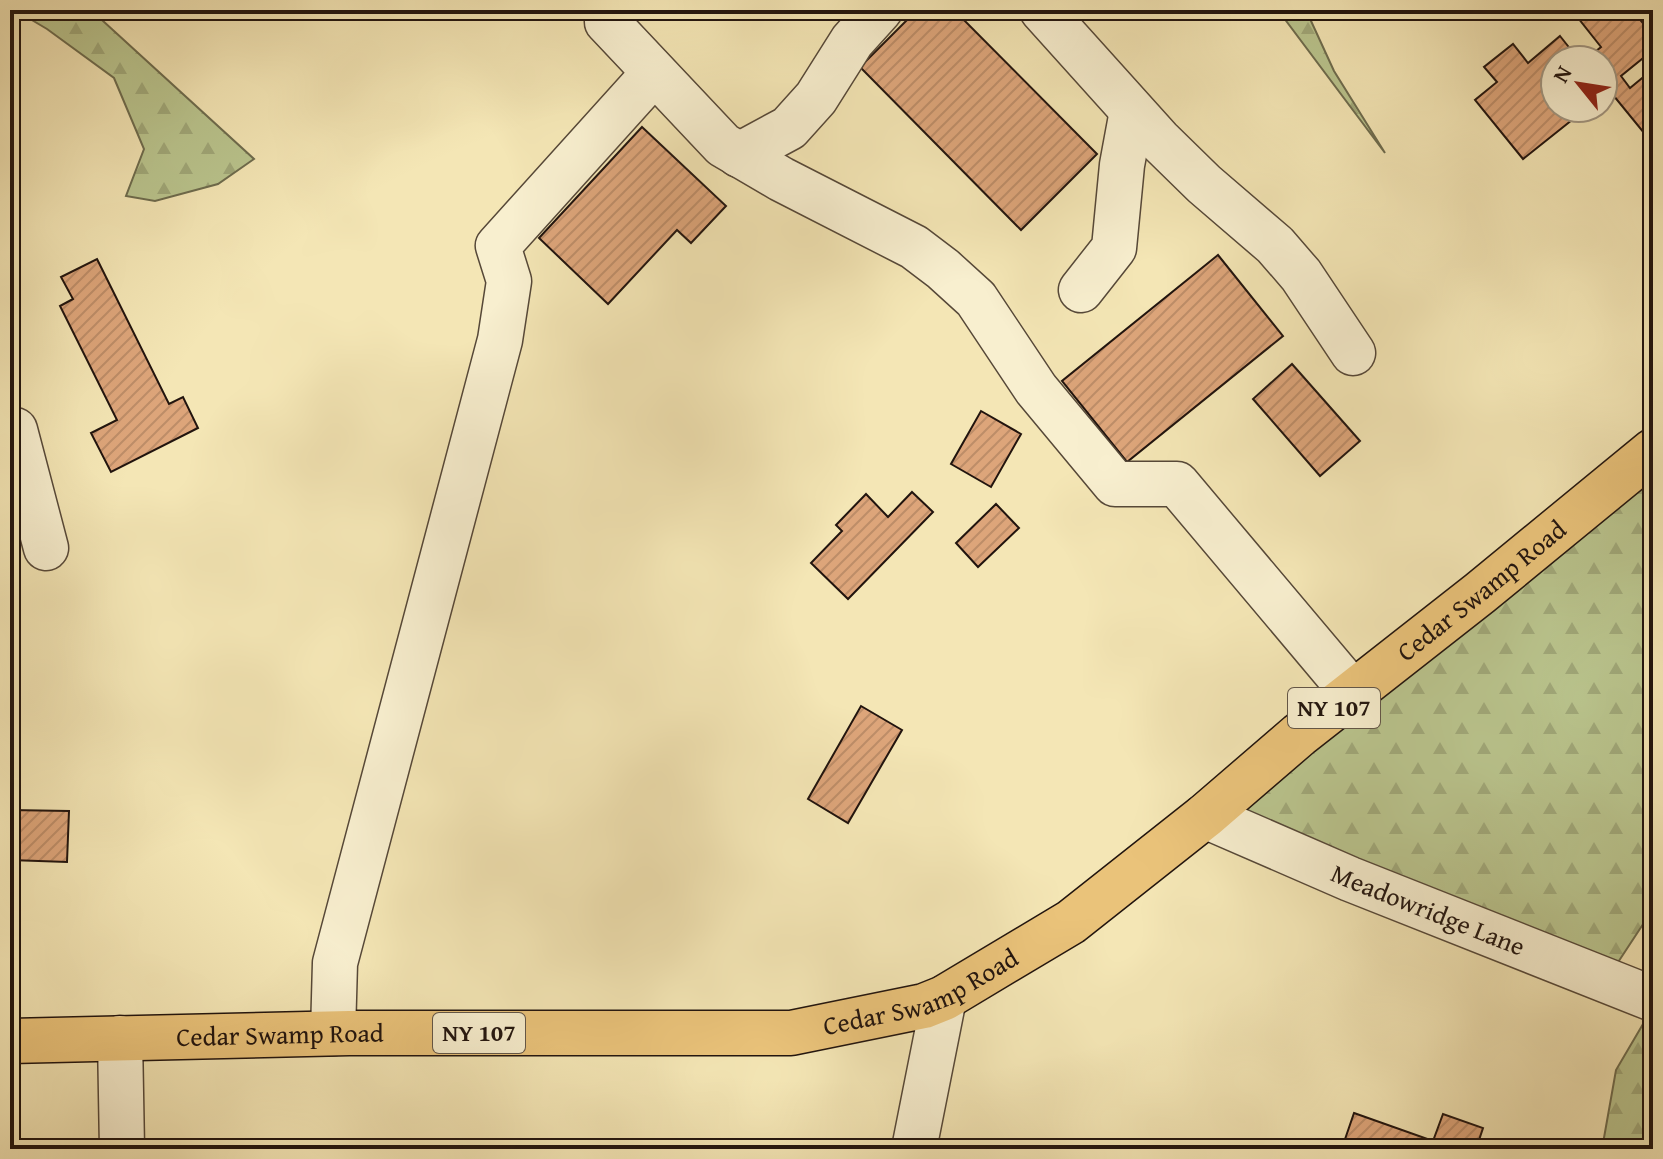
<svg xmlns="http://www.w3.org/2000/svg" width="1663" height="1159" font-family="'Gentium Book Plus',serif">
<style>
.forest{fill:url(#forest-firs);stroke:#6e6c4e;stroke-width:2}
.building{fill:url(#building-hatch);stroke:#21140e;stroke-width:2}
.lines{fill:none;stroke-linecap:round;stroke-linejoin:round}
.minor-casing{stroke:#564838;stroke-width:47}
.major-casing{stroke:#21140e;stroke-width:47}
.minor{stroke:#f8efcf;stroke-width:44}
.major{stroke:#eac37a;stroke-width:44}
.labels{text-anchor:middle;stroke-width:7;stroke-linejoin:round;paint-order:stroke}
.shield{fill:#f8efcf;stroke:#625648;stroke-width:2}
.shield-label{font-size:24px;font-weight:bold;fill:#21140e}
.street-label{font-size:26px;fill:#21140e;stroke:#f8efcf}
</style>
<defs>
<pattern id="forest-firs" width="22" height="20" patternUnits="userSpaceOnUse" patternTransform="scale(2)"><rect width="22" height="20" fill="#bac58e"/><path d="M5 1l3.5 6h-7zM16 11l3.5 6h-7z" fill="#a0a879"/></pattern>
<pattern id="building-hatch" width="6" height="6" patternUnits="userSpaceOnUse" patternTransform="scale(2)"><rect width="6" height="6" fill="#dda57a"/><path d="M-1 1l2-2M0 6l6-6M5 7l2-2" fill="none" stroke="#bd8d68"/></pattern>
</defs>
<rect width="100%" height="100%" fill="#f4e6b5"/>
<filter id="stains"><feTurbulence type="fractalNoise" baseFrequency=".0025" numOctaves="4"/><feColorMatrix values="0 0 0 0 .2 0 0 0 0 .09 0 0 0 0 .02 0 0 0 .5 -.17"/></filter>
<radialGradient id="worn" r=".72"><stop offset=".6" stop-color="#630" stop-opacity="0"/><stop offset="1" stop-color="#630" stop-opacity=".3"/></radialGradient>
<!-- forest -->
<g class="forest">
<polygon points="15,10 91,10 254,159 218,184 155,201 126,196 144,149 114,78 47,29"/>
<polygon points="1278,10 1306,10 1334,71 1385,153"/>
<polygon points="1653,451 1653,909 1607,979 1205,816"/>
<polygon points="1653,1007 1653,1149 1602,1149 1616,1070"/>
</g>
<!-- building -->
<g class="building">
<polygon points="917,10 954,10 1097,154 1021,230 860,67"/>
<polygon points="1579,10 1632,10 1653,35 1653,50 1621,76 1630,88 1653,69 1653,144 1609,90 1603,95 1603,60 1585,60 1601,47 1575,14"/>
<polygon points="1560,36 1579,60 1555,60 1555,108 1587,108 1523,159 1475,100 1497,82 1484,67 1513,44 1528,63"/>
<polygon points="642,127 726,206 691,243 677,230 608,304 539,238"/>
<polygon points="1218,255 1283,336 1127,462 1062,381"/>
<polygon points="97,259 169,404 183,397 198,428 111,472 91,433 117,420 60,306 73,299 61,277"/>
<polygon points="1292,364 1360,441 1320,476 1253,399"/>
<polygon points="981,411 1021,434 991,487 951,464"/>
<polygon points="912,492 933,512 848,599 811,563 842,531 836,525 866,494 888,517"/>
<polygon points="996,504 1019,528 978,567 956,543"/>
<polygon points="861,706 902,730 848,823 808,799"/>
<polygon points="10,810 69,811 67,862 10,860"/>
<polygon points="1354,1113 1433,1141 1443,1114 1483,1128 1476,1149 1344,1149 1342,1148"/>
</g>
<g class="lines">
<defs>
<g id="minor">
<polyline points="607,10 607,22 723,145 781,179 914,247 943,269 976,299 1036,389 1115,484 1177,484 1353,693"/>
<polyline points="1042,10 1159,140 1204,184 1275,245 1301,275 1353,353"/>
<polyline points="739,155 789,128 816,98 852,41 880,10"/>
<polyline points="1081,290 1114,248 1122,165 1132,111"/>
<polyline points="15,430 46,548"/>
<path id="s1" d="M1205,816L1350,879L1653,999"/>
<polyline points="333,1033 335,963 500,340 509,281 498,246 654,73"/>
<polyline points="120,1038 122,1149"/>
<polyline points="914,1149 944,998"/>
</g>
<g id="major">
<path id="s2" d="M10,1041L349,1033H791L924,1006L944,998L1071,922L1205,816L1299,735L1480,593L1653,451"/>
</g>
</defs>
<!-- minor casing -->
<use href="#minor" class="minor-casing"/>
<!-- major casing -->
<use href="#major" class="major-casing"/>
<!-- minor -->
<use href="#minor" class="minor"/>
<!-- major -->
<use href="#major" class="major"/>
</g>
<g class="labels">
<!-- shield labels -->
<g class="shield">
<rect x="1288" y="688" width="92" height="40" rx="6"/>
<rect x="433" y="1013" width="92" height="40" rx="6"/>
</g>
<g class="shield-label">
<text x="1334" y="716">NY 107</text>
<text x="479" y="1041">NY 107</text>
</g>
<!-- street labels -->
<g class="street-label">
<text dy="9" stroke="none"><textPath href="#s2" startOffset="1614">Cedar Swamp Road</textPath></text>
<text dy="9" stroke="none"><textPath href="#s1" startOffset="242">Meadowridge Lane</textPath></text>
<text dy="9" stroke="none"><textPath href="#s2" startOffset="918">Cedar Swamp Road</textPath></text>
<text dy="9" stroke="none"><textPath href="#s2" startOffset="270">Cedar Swamp Road</textPath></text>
</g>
</g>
<!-- margin -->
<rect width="1663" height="1159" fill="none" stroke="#f4e6b5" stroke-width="40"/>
<rect x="12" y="12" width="1639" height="1135" fill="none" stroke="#21140e" stroke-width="4"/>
<rect x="20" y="20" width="1623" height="1119" fill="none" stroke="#21140e" stroke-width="2"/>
<!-- north arrow -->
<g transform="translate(1579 84) rotate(300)"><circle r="38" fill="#f8efcf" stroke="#a29782" stroke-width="2"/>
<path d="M0-6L14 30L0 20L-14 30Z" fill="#8f2418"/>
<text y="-12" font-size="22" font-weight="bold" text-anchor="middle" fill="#21140e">N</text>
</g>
<rect width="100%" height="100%" filter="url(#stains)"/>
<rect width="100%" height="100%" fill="url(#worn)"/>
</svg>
